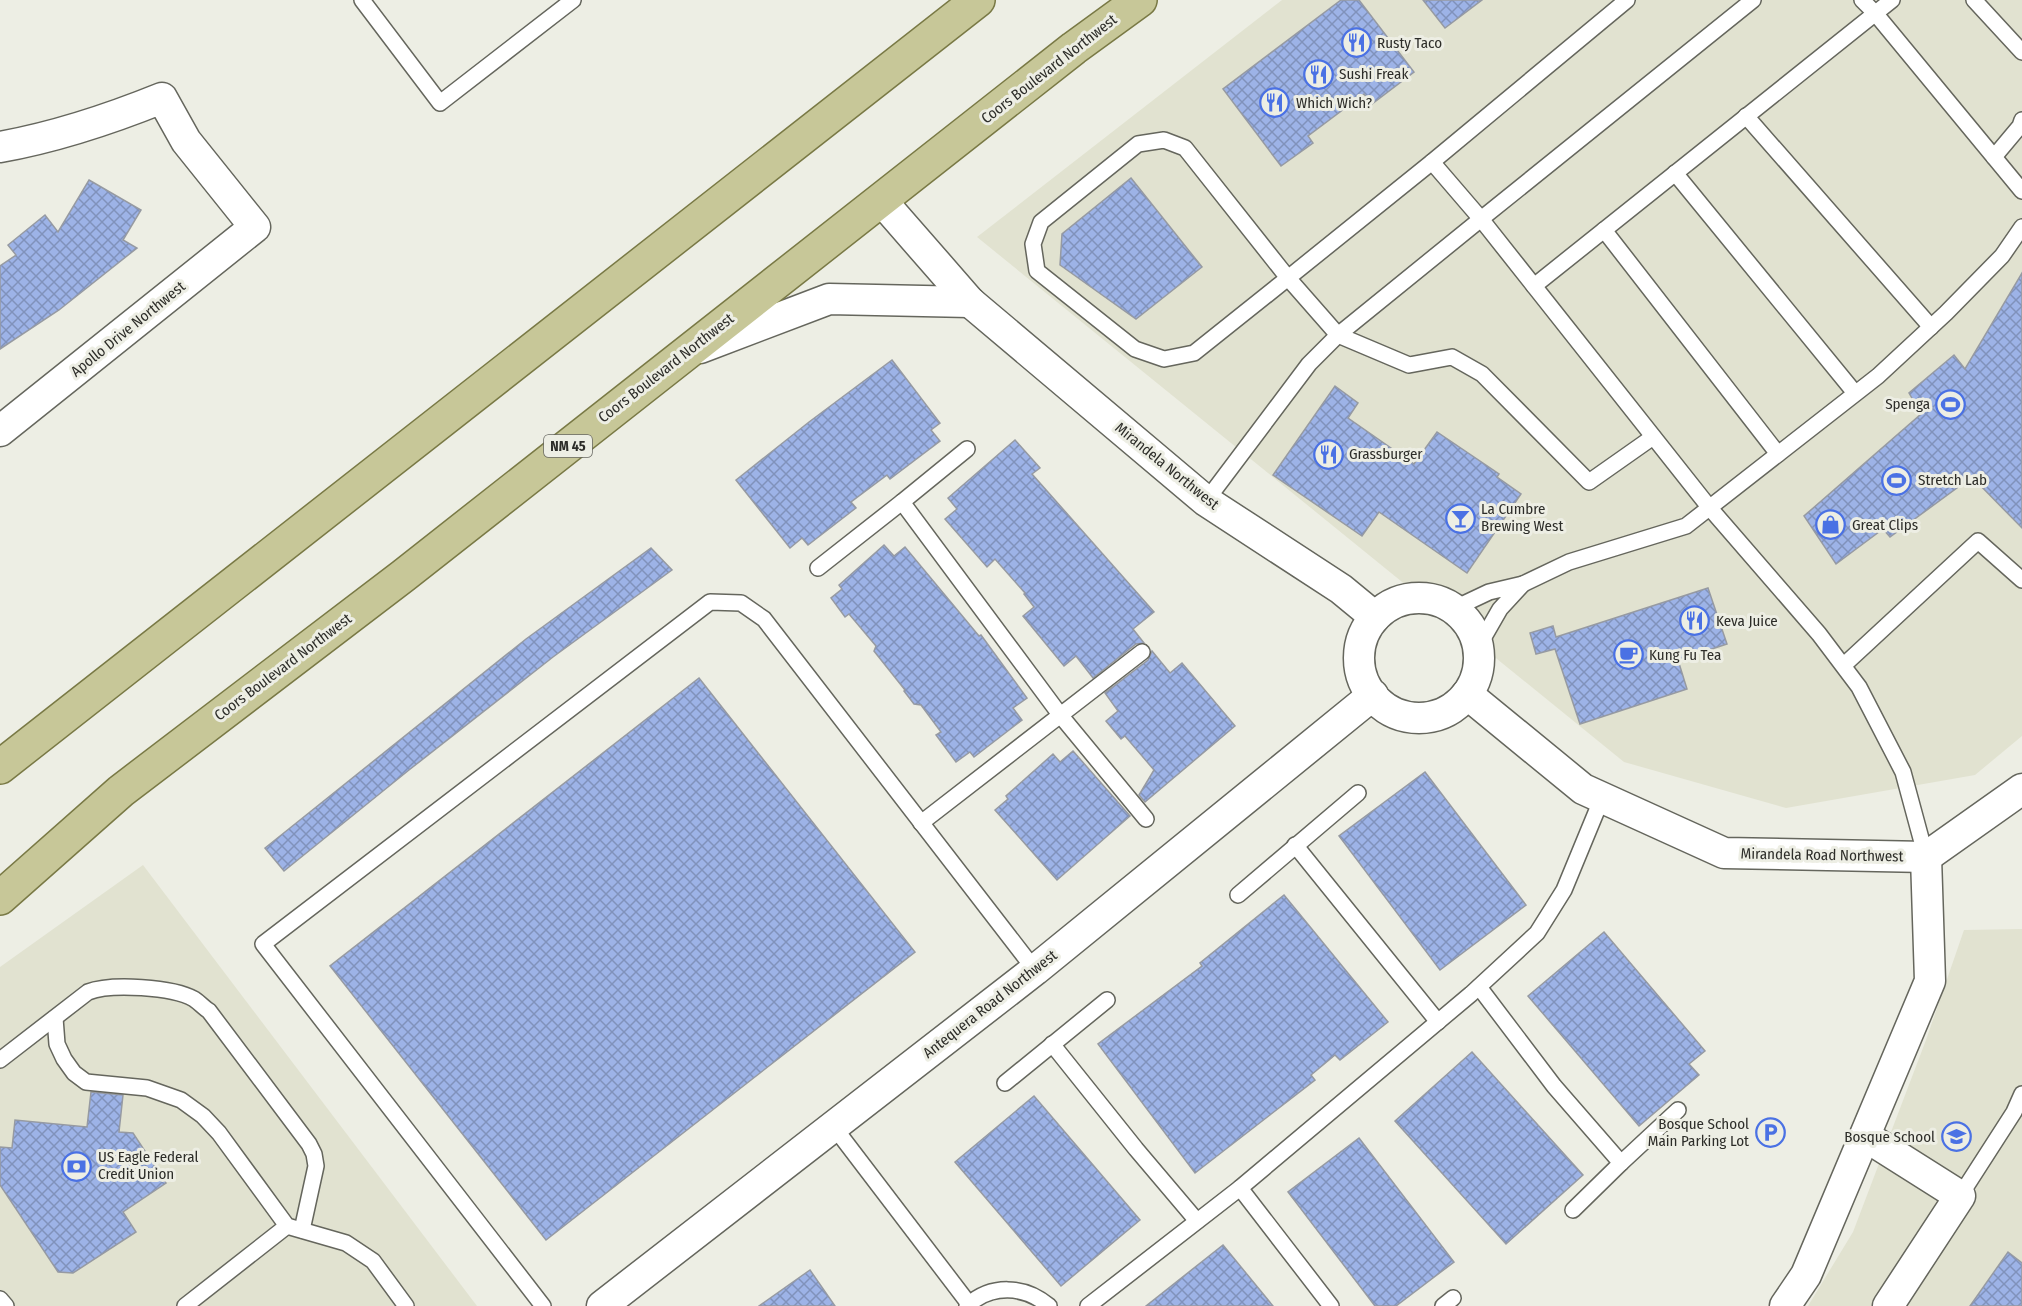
<svg xmlns="http://www.w3.org/2000/svg" width="2022" height="1306" font-family="'Fira Sans Condensed',sans-serif">
<style>
.built{fill:#e1e2d0}
.building{fill:url(#building-cross-hatch);stroke:#969aa2;stroke-width:1.5}
.lines{fill:none;stroke-linecap:round;stroke-linejoin:round}
.lane-casing{stroke:#65665d;stroke-width:18}
.street-casing{stroke:#65665d;stroke-width:33}
.primary-casing{stroke:#797945;stroke-width:36}
.lane{stroke:#fff;stroke-width:15}
.street{stroke:#fff;stroke-width:30}
.primary{stroke:#c7c798;stroke-width:33}
.labels{text-anchor:middle;stroke-width:6;stroke-linejoin:round;paint-order:stroke}
.shield{fill:#edeee4;stroke:#676761;stroke-width:1.5}
.shield-label{font-size:14px;font-weight:bold;fill:#2d2d29}
.poi-label{font-size:15px;fill:#2d2d29;stroke:#edeee4;text-anchor:start}
.street-label{font-size:15px;fill:#2d2d29;stroke:#edeee4}
</style>
<defs>
<pattern id="building-cross-hatch" width="8" height="8" patternUnits="userSpaceOnUse" patternTransform="scale(1.5)"><rect width="8" height="8" fill="#9db3e7"/><path d="M0 0l8 8M0 8l8-8" fill="none" stroke="#8092bb"/></pattern>
</defs>
<rect width="100%" height="100%" fill="#edeee4"/>
<!-- built -->
<g class="built">
<polygon points="1282,0 2022,0 2022,736 1975,775 1786,808 1624,762 977,237"/>
<polygon points="143,865 477,1306 0,1306 0,967"/>
<polygon points="2022,929 2022,1306 1808,1306 1853,1232 1926,1040 1964,930"/>
</g>
<!-- building -->
<g class="building">
<polygon points="1341,0 1359,0 1414,72 1372,104 1364,94 1308,136 1313,143 1281,166 1223,89"/>
<polygon points="1423,0 1482,0 1445,28"/>
<polygon points="1131,178 1202,267 1136,319 1060,265 1062,234"/>
<polygon points="89,180 141,210 123,240 137,248 59,310 0,349 0,266 16,255 8,245 45,215 58,232"/>
<polygon points="2022,273 2022,528 1972,477 1890,537 1883,529 1836,564 1804,516 1921,414 1909,393 1954,355 1965,369"/>
<polygon points="892,360 940,423 931,430 940,441 890,479 887,475 851,502 856,508 808,545 802,538 790,548 736,480 809,422"/>
<polygon points="1335,386 1358,403 1348,418 1414,464 1437,432 1499,474 1497,477 1521,494 1467,573 1379,512 1362,536 1273,475"/>
<polygon points="1015,440 1040,468 1032,474 1154,612 1133,629 1144,643 1136,644 1093,678 1076,656 1064,666 1023,616 1034,607 1024,594 1025,593 995,559 987,567 945,519 957,509 948,498"/>
<polygon points="884,545 894,556 905,547 979,636 981,635 1027,698 1013,708 1022,720 974,757 970,752 956,762 936,735 941,732 921,705 914,704 904,691 905,690 874,651 876,646 849,614 845,617 831,598 842,589 839,585"/>
<polygon points="651,548 672,570 553,657 409,770 284,871 265,848 526,639"/>
<polygon points="1708,588 1727,644 1678,660 1687,689 1580,724 1555,649 1536,654 1530,633 1553,626 1556,637"/>
<polygon points="1152,651 1170,673 1182,663 1235,726 1145,802 1139,795 1154,770 1125,736 1121,739 1106,721 1118,711 1105,693 1148,660"/>
<polygon points="699,678 915,952 546,1240 330,966"/>
<polygon points="1073,751 1130,816 1057,880 995,810 1008,799 1006,796 1053,754 1060,762"/>
<polygon points="1425,772 1526,905 1440,970 1339,836"/>
<polygon points="1284,895 1388,1022 1340,1060 1335,1055 1311,1075 1315,1080 1195,1173 1098,1044 1202,966 1200,963"/>
<polygon points="1604,932 1705,1051 1689,1064 1699,1075 1639,1126 1528,996"/>
<polygon points="1472,1052 1583,1175 1506,1244 1395,1121"/>
<polygon points="91,1092 123,1095 119,1132 133,1133 166,1183 123,1212 136,1232 73,1273 58,1272 0,1185 0,1147 12,1148 15,1120 87,1127"/>
<polygon points="1034,1096 1140,1220 1061,1286 955,1162"/>
<polygon points="1359,1138 1454,1262 1396,1306 1375,1306 1288,1192"/>
<polygon points="1223,1245 1273,1306 1146,1306"/>
<polygon points="2008,1252 2022,1263 2022,1306 1970,1306"/>
<polygon points="810,1270 835,1306 759,1306"/>
</g>
<g class="lines">
<defs>
<g id="lane">
<polyline points="362,0 440,103 573,0"/>
<polyline points="1627,0 1432,162 1288,278 1185,148 1164,140 1138,144 1041,222 1033,244 1037,271 1135,349 1164,359 1194,353 1288,278 1338,335 1409,365 1452,357 1482,374 1589,482 1653,437"/>
<polyline points="1862,0 1875,13 2022,191"/>
<polyline points="1974,0 2022,52"/>
<polyline points="1746,116 1931,327"/>
<polyline points="1994,157 2020,126 2022,120"/>
<polyline points="1432,162 1481,219 1753,0"/>
<polyline points="1675,173 1855,393"/>
<polyline points="1604,230 1778,454"/>
<polyline points="1534,286 1892,0"/>
<polyline points="1206,501 1309,364 1338,335 1481,219 1709,507 1819,634 1859,687 1903,772 1926,857"/>
<polyline points="902,502 967,449"/>
<polyline points="818,568 902,502 1061,716 1146,819"/>
<polyline points="1523,584 1569,562 1686,526 1878,376 1946,313 2002,256 2022,227"/>
<polyline points="1453,609 1489,592 1523,584 1500,609 1477,649"/>
<polyline points="1844,665 1978,541 2022,580"/>
<polyline points="921,823 1142,652"/>
<polyline points="1295,845 1438,1022"/>
<polyline points="1238,895 1358,793"/>
<polyline points="1479,987 1554,1086 1621,1163 1573,1210"/>
<polyline points="55,1018 57,1044 64,1059 74,1073 86,1082 147,1088 181,1100 203,1116 219,1133 287,1226 346,1243 373,1261 406,1306"/>
<polyline points="1052,1044 1136,1149 1197,1221"/>
<path d="M0,1060L88,992C111,983 173,987 194,999C200,1003 204,1008 209,1011L309,1144L314,1154L316,1166L302,1230"/>
<polyline points="1005,1083 1107,1000"/>
<polyline points="834,1127 969,1304"/>
<polyline points="1621,1163 1678,1110"/>
<polyline points="1960,1196 2014,1112 2022,1094"/>
<polyline points="0,1299 6,1306"/>
<polyline points="185,1306 287,1226"/>
<polyline points="543,1306 263,944 710,602 741,603 764,619 1035,970"/>
<path d="M967,1306C991,1284 1024,1285 1049,1306"/>
<polyline points="1088,1306 1240,1188"/>
<polyline points="1331,1306 1240,1188 1471,994 1537,933 1564,890 1602,798"/>
<polyline points="1443,1306 1453,1298"/>
</g>
<g id="street">
<path d="M0,147C56,137 110,119 162,98L186,141L255,227L0,431"/>
<polyline points="881,200 970,302 1206,501 1341,589 1375,617"/>
<polyline points="700,348 829,299 970,302"/>
<circle cx="1419" cy="658" r="60"/>
<polyline points="1467,694 1583,789 1724,853 1926,857 2022,789"/>
<polyline points="1865,1136 1960,1196 1888,1306"/>
<polyline points="602,1306 1035,970 1373,695"/>
<polyline points="1785,1306 1806,1275 1930,981 1926,857"/>
</g>
<g id="primary">
<polyline points="0,767 978,0"/>
<polyline points="0,898 121,791 403,576 1074,48 1140,0"/>
</g>
</defs>
<!-- lane casing -->
<use href="#lane" class="lane-casing"/>
<!-- street casing -->
<use href="#street" class="street-casing"/>
<!-- primary casing -->
<use href="#primary" class="primary-casing"/>
<!-- lane -->
<use href="#lane" class="lane"/>
<!-- street -->
<use href="#street" class="street"/>
<!-- primary -->
<use href="#primary" class="primary"/>
</g>
<!-- icons -->
<defs>
<symbol id="restaurant-ring" viewBox="-11 -11 22 22"><circle r="9.5" fill="#edeee4" stroke="#4a71e4" stroke-width="1.5"/><path d="M-5-6h1v4h1v-4h1v4h1v-4h1v5L-1.5 .5V6h-2V.5L-5-1ZM5-6V6H3V1.5H1.5Q1.5-4 5-6Z" fill="#4a71e4"/></symbol>
<symbol id="stadium-ring" viewBox="-11 -11 22 22"><circle r="9.5" fill="#edeee4" stroke="#4a71e4" stroke-width="1.5"/><path d="M0-5a6.5 5 0 1 0 0 10a6.5 5 0 1 0 0-10ZM-3.5-1.8h7v3.6h-7Z" fill="#4a71e4"/></symbol>
<symbol id="bar-ring" viewBox="-11 -11 22 22"><circle r="9.5" fill="#edeee4" stroke="#4a71e4" stroke-width="1.5"/><path d="M-6-5H6L.8 .8V4.5H3.5V6h-7V4.5H-.8V.8Z" fill="#4a71e4"/></symbol>
<symbol id="shop-ring" viewBox="-11 -11 22 22"><circle r="9.5" fill="#edeee4" stroke="#4a71e4" stroke-width="1.5"/><path d="M-5-2.5h2.3a2.7 3.5 0 0 1 5.4 0H5L5.5 6h-11ZM-1.5-2.5h3a1.5 2.3 0 0 0-3 0Z" fill="#4a71e4"/></symbol>
<symbol id="cafe-ring" viewBox="-11 -11 22 22"><circle r="9.5" fill="#edeee4" stroke="#4a71e4" stroke-width="1.5"/><path d="M-5.5-4.5H6V0H3Q3 3.5 0 3.5H-2.5Q-5.5 3.5-5.5 0ZM3-3.2v2h1.7v-2ZM-6 4.5H4V6H-6Z" fill="#4a71e4"/></symbol>
<symbol id="parking-ring" viewBox="-11 -11 22 22"><circle r="9.5" fill="#edeee4" stroke="#4a71e4" stroke-width="1.5"/><path d="M-3.5-5.5H1a3.5 3.5 0 0 1 0 7H-1V5.5H-3.5ZM-1-3.4V-.6H.8a1.4 1.4 0 0 0 0-2.8Z" fill="#4a71e4"/></symbol>
<symbol id="school-ring" viewBox="-11 -11 22 22"><circle r="9.5" fill="#edeee4" stroke="#4a71e4" stroke-width="1.5"/><path d="M0-5L7-2L0 1L-7-2ZM-4 1L0 2.5L4 1V4Q0 6-4 4Z" fill="#4a71e4"/></symbol>
<symbol id="bank-ring" viewBox="-11 -11 22 22"><circle r="9.5" fill="#edeee4" stroke="#4a71e4" stroke-width="1.5"/><path d="M-6-4H6V4H-6ZM0-2.3a2.3 2.3 0 1 0 0 4.6a2.3 2.3 0 1 0 0-4.6Z" fill="#4a71e4"/></symbol>
</defs>
<g fill-rule="evenodd">
<use href="#restaurant-ring" x="1340" y="26" width="33" height="33"/>
<use href="#restaurant-ring" x="1302" y="58" width="33" height="33"/>
<use href="#restaurant-ring" x="1258" y="86" width="33" height="33"/>
<use href="#stadium-ring" x="1934" y="388" width="33" height="33"/>
<use href="#restaurant-ring" x="1312" y="438" width="33" height="33"/>
<use href="#stadium-ring" x="1880" y="464" width="33" height="33"/>
<use href="#bar-ring" x="1444" y="502" width="33" height="33"/>
<use href="#shop-ring" x="1814" y="508" width="33" height="33"/>
<use href="#restaurant-ring" x="1678" y="604" width="33" height="33"/>
<use href="#cafe-ring" x="1612" y="638" width="33" height="33"/>
<use href="#parking-ring" x="1754" y="1116" width="33" height="33"/>
<use href="#school-ring" x="1940" y="1120" width="33" height="33"/>
<use href="#bank-ring" x="60" y="1150" width="33" height="33"/>
</g>
<g class="labels">
<!-- shield labels -->
<rect class="shield" x="544" y="435" width="48" height="22" rx="4.5"/>
<g class="shield-label">
<text x="568" y="451">NM 45</text>
</g>
<!-- poi labels -->
<g class="poi-label">
<text x="1377" y="48">Rusty Taco</text>
<text x="1339" y="79">Sushi Freak</text>
<text x="1296" y="108">Which Wich?</text>
<text x="1930" y="409" text-anchor="end">Spenga</text>
<text x="1349" y="459">Grassburger</text>
<text x="1918" y="485">Stretch Lab</text>
<text x="1481" y="514">La Cumbre<tspan x="1481" dy="17">Brewing West</tspan></text>
<text x="1852" y="530">Great Clips</text>
<text x="1716" y="626">Keva Juice</text>
<text x="1649" y="660">Kung Fu Tea</text>
<text x="1749" y="1129" text-anchor="end">Bosque School<tspan x="1749" dy="17">Main Parking Lot</tspan></text>
<text x="1935" y="1142" text-anchor="end">Bosque School</text>
<text x="98" y="1162">US Eagle Federal<tspan x="98" dy="17">Credit Union</tspan></text>
</g>
<!-- street labels -->
<g class="street-label">
<text transform="translate(1049 69) rotate(-38)" y="5">Coors Boulevard Northwest</text>
<text transform="translate(128 329) rotate(-39)" y="5">Apollo Drive Northwest</text>
<text transform="translate(666 368) rotate(-38)" y="5">Coors Boulevard Northwest</text>
<text transform="translate(1167 466) rotate(39)" y="5">Mirandela Northwest</text>
<text transform="translate(283 667) rotate(-37)" y="5">Coors Boulevard Northwest</text>
<text transform="translate(1822 855) rotate(1)" y="5">Mirandela Road Northwest</text>
<text transform="translate(990 1004) rotate(-38)" y="5">Antequera Road Northwest</text>
</g>
</g>
</svg>
